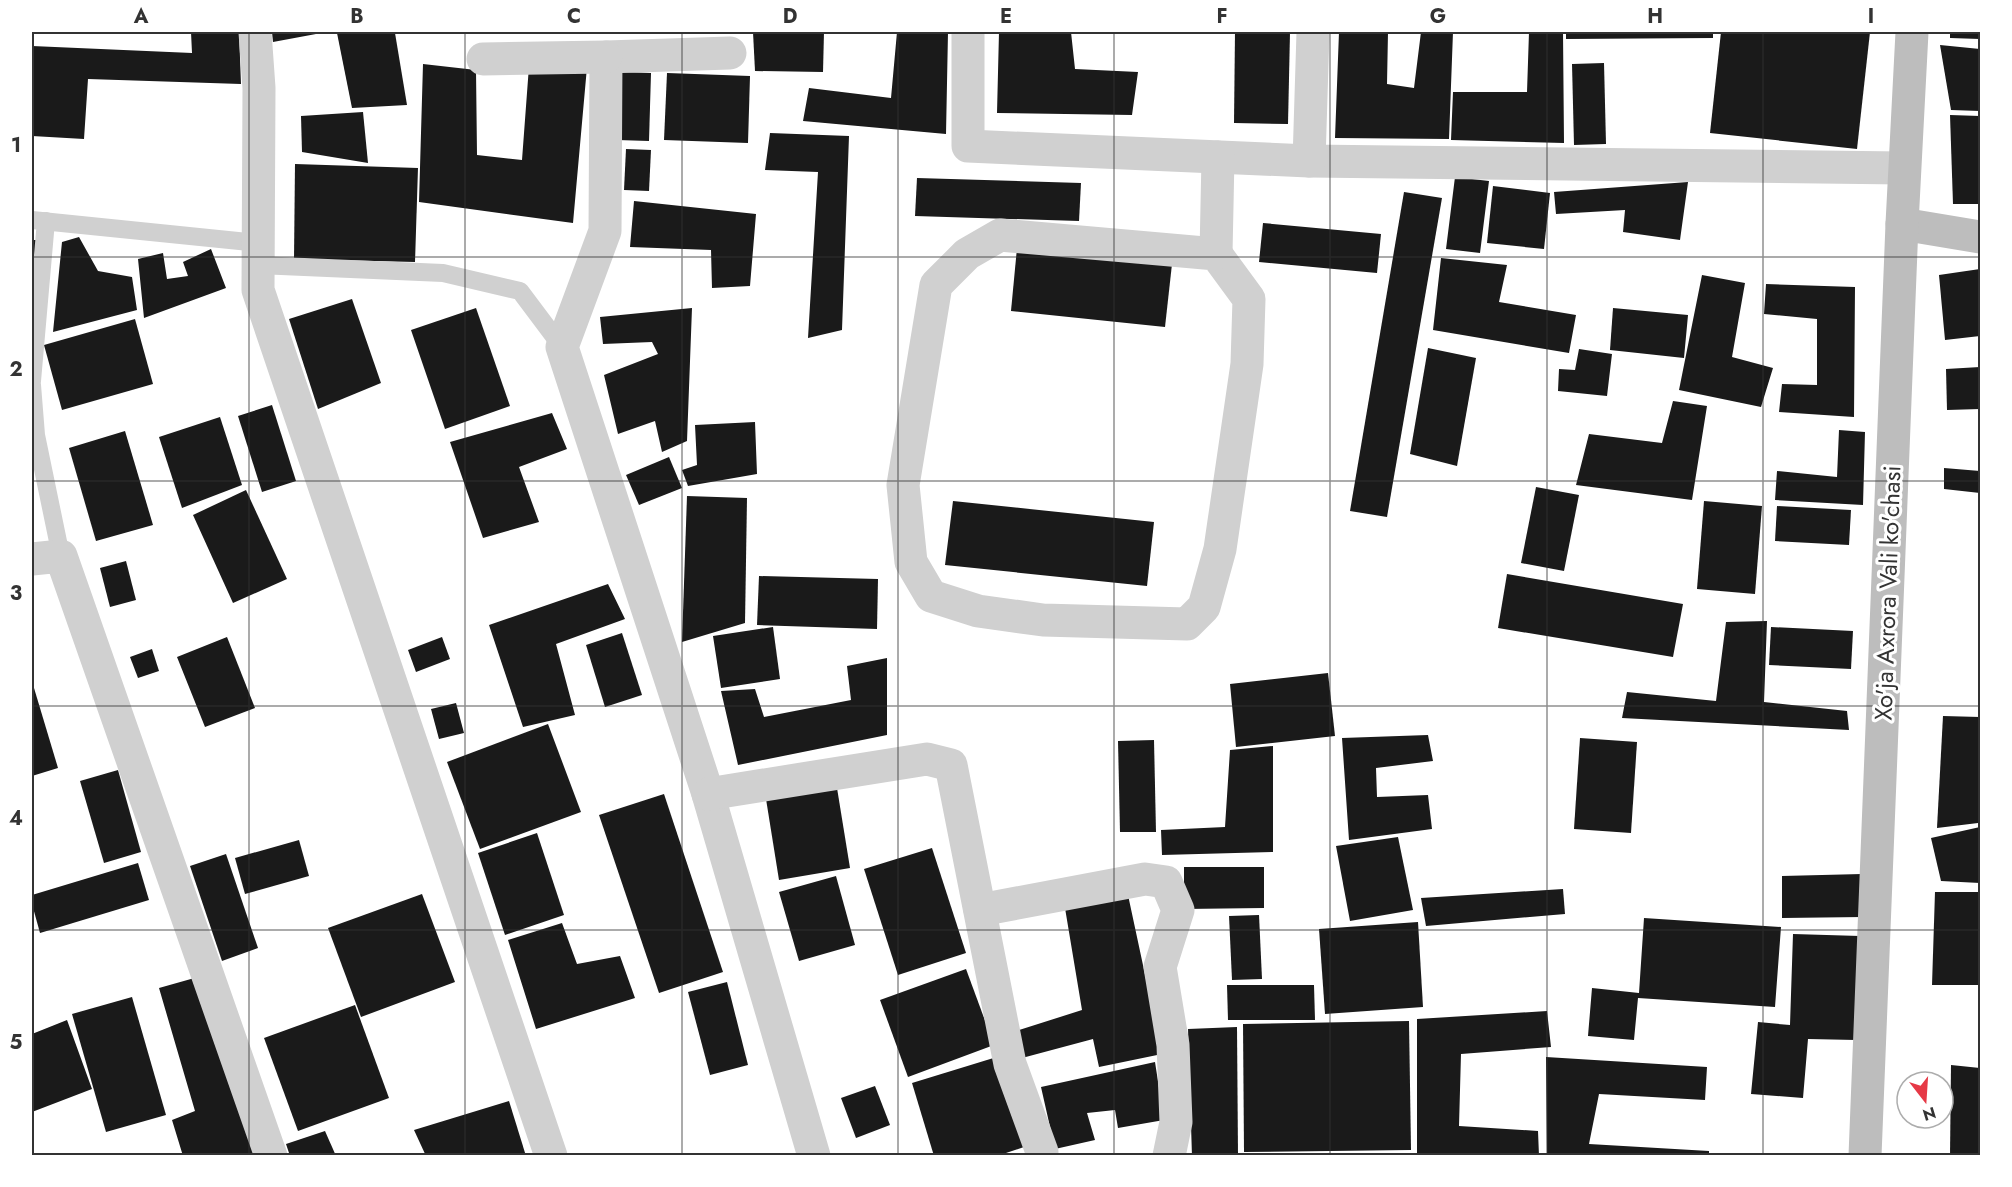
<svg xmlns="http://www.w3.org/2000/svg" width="2012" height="1187" font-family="Jost,sans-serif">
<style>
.building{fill:#1a1a1a}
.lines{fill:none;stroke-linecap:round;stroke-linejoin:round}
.lane{stroke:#d0d0d0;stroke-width:18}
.street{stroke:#d0d0d0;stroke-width:33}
.secondary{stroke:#bdbdbd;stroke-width:33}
.grid{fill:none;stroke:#333;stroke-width:1.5;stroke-opacity:0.55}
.labels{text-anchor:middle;stroke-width:6;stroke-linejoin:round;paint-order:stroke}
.street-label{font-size:24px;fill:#333;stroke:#fff}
.neatline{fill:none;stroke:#333;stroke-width:2}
.grid-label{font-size:20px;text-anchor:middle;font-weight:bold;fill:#333}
</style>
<rect width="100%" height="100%" fill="#fff"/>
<!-- building -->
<g class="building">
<polygon points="191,32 239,32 241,84 88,79 84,139 32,136 32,46 192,53"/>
<polygon points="272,32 316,32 316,34 273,42"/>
<polygon points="458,32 483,32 483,33 458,34"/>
<polygon points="753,32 824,32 823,72 755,71"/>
<polygon points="897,32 948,32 946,134 803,121 809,88 891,98"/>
<polygon points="999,32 1071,32 1075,69 1138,72 1132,115 997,113"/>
<polygon points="1235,32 1290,32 1288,124 1234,123"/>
<polygon points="1339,32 1388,32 1387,84 1414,88 1421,32 1453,32 1449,139 1335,138"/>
<polygon points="1529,32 1563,32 1564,143 1451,140 1453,92 1527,92"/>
<polygon points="1566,32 1713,32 1713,38 1566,39"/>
<polygon points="1721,32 1870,32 1857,149 1710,133"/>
<polygon points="1950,32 1980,32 1980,39 1950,38"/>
<polygon points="337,33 395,33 407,105 352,108"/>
<polygon points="1940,45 1980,49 1980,111 1951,110"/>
<polygon points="1604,63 1606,144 1574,145 1572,64"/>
<polygon points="423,64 476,70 477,155 522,160 529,66 587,67 573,223 419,202"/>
<polygon points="619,72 651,73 649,141 617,140"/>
<polygon points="667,73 750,76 748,143 664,140"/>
<polygon points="363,112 368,163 302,152 301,116"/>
<polygon points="1950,115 1980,116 1980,204 1953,204"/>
<polygon points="770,133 849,136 842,330 808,338 818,172 765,170"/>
<polygon points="626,149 651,150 649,191 624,190"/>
<polygon points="295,164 418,168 415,262 294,259"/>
<polygon points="1455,177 1489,181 1480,253 1446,249"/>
<polygon points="917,178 1081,183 1079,221 915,216"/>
<polygon points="1688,182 1680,240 1623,232 1625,210 1556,214 1554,192"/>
<polygon points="1493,186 1550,193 1544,249 1487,243"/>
<polygon points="1404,192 1442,198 1387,517 1350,511"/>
<polygon points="634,201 756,214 750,286 712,288 711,250 630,247"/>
<polygon points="1263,223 1381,234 1377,273 1259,262"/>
<polygon points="79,237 98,271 132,277 137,310 53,332 62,242"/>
<polygon points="32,240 38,240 32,287"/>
<polygon points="1017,248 1172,264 1165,327 1011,311"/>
<polygon points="211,249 226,288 144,318 138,259 163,253 167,279 188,276 183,262"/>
<polygon points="1441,258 1507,265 1499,302 1576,315 1569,353 1433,330"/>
<polygon points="1980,269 1980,336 1945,340 1939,275"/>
<polygon points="1702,275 1745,283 1732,357 1773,368 1761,407 1679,390"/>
<polygon points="1766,284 1855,287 1854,417 1779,412 1782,384 1817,385 1817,319 1764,314"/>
<polygon points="352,299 381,383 318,409 289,319"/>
<polygon points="476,308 510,406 445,429 411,330"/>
<polygon points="692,308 687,441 662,452 655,421 618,434 604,375 658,354 652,342 603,344 600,317"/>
<polygon points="1613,308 1688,315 1684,358 1610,350"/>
<polygon points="135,319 153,384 62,410 44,345"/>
<polygon points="1428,348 1476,358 1457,466 1410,454"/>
<polygon points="1579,349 1612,354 1607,396 1558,391 1559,369 1575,370"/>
<polygon points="1980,367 1980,409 1947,410 1946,369"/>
<polygon points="1673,401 1707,406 1692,500 1576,485 1589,434 1662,443"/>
<polygon points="272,405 296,481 262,492 238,416"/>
<polygon points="552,413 567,449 519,467 539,522 483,538 450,442"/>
<polygon points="220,417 242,485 182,508 159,437"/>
<polygon points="755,422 757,474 688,486 682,470 697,465 695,425"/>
<polygon points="1839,430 1865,432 1863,505 1775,500 1777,471 1837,477"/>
<polygon points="125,431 153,525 96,541 69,448"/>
<polygon points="669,457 682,488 639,505 626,475"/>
<polygon points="1944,468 1980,471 1980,493 1944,489"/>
<polygon points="1536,487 1579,495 1564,571 1521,563"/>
<polygon points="246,490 287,579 233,603 193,515"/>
<polygon points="687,496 747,498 745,623 682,642"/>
<polygon points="953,501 1154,522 1147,586 945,565"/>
<polygon points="1704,501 1762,506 1755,594 1697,589"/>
<polygon points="1777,506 1851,510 1849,545 1775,541"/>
<polygon points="126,561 136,600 110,607 100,568"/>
<polygon points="1507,574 1683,604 1673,657 1498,628"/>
<polygon points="759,576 878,579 877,629 757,625"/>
<polygon points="608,584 625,619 556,644 575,715 523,727 489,625"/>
<polygon points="1767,621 1764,702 1847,711 1849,730 1622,718 1627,692 1716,701 1726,622"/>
<polygon points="773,627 780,679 721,688 713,636"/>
<polygon points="1771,627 1853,631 1851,669 1769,665"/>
<polygon points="622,633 642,695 605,707 586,645"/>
<polygon points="227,637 255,708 205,727 177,657"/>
<polygon points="442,637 450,659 416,672 408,650"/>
<polygon points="152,649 159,671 138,678 130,657"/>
<polygon points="887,658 887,735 738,765 721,691 755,689 764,717 851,700 847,666"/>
<polygon points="1328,673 1335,736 1236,747 1230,684"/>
<polygon points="32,688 34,688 58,768 32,776"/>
<polygon points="456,703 464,733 439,739 431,709"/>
<polygon points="1943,716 1980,717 1980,790 1978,823 1937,828"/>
<polygon points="548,724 581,812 480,849 447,762"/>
<polygon points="1428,735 1433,761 1376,768 1377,797 1428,795 1432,829 1349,840 1342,738"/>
<polygon points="1580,738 1637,742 1631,833 1574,829"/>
<polygon points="1154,740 1156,832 1120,832 1118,741"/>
<polygon points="1273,746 1273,852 1162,855 1161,830 1225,827 1230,750"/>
<polygon points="118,770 141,852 104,863 80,781"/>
<polygon points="837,788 850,868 779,880 766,799"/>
<polygon points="664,794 723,972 659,993 599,815"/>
<polygon points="1980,827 1980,883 1941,881 1931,838"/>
<polygon points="537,833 564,915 505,935 478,853"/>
<polygon points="1398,837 1413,910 1350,921 1336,846"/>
<polygon points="299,840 309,876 245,894 235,858"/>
<polygon points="932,848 966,953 898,975 864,869"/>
<polygon points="226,854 258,948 222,961 190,866"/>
<polygon points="138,863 149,900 40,933 32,904 32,895"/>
<polygon points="1184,867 1264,867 1264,908 1184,909"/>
<polygon points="1862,874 1863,917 1782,918 1782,876"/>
<polygon points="836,876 855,945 799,961 779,892"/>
<polygon points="1563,889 1565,914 1426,926 1421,898"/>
<polygon points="1935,892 1980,892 1980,985 1932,985"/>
<polygon points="422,894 455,982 361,1017 328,928"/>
<polygon points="1128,895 1162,1054 1099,1067 1093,1039 1022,1058 1013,1032 1082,1010 1065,908"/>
<polygon points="1259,915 1262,979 1232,980 1229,916"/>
<polygon points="1644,918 1781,927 1775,1007 1638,998 1634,1040 1588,1036 1592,988 1639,993"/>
<polygon points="1418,922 1423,1007 1325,1014 1319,929"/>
<polygon points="562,923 577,964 620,956 635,998 536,1029 508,940"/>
<polygon points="1793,934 1860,936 1856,1040 1808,1039 1803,1098 1751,1094 1758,1022 1790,1025"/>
<polygon points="966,969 994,1045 908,1077 880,1000"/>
<polygon points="198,977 259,1153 251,1156 183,1156 172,1120 195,1111 159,988"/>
<polygon points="727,982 748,1065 710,1075 688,992"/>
<polygon points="1227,985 1314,985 1315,1020 1228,1020"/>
<polygon points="132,997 166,1115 106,1132 72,1014"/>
<polygon points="355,1005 389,1098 298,1131 264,1038"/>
<polygon points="1547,1011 1551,1047 1461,1054 1459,1126 1538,1131 1539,1156 1417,1156 1417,1019"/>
<polygon points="67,1020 92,1089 32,1112 32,1084 33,1083 32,1078 32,1034"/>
<polygon points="1409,1021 1411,1150 1244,1152 1243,1024"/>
<polygon points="1237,1027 1238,1156 1192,1156 1188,1029"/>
<polygon points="1000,1056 1027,1146 997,1156 934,1156 912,1083"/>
<polygon points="1546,1057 1707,1067 1705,1100 1599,1094 1589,1144 1709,1151 1709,1156 1547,1156"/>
<polygon points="1155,1062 1164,1120 1118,1128 1115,1110 1087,1113 1095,1140 1055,1149 1041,1087"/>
<polygon points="1951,1065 1980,1068 1980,1156 1950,1156"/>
<polygon points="875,1086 890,1125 856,1138 841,1098"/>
<polygon points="509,1101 526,1156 426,1156 414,1130"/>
<polygon points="325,1131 336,1156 290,1156 286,1144"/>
</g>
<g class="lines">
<!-- lane -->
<g class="lane">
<polyline points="32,220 258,243"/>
<polyline points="258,265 443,273 520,291 562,347"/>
<polyline points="32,381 46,221"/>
<polyline points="32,385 36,435 61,556"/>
</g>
<!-- street -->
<g class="street">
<polyline points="255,32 259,88 258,290 551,1156"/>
<polyline points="968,32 968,146 1309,161 1903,168"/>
<polyline points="730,53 606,57 605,231 562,347 708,794 814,1156"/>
<polyline points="483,59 606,57"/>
<polyline points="1309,161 1313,32"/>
<polygon points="1000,235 1216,254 1249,299 1247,364 1220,549 1204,607 1187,624 1043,620 978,611 931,596 911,562 903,485 936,285 967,254"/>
<polyline points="1216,254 1218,157"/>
<polyline points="32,559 61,556 271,1156"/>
<polyline points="708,794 927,759 951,765 1010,1064 1042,1152"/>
<polyline points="980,910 1145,879 1166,882 1178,910 1160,967 1173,1045 1176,1122 1169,1156"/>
</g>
<!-- secondary -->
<g class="secondary">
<polyline points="1902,224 1980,237"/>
<polyline points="1865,1156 1902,224 1912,32"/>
</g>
</g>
<!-- grid -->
<path class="grid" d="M249,32V1156M465,32V1156M682,32V1156M898,32V1156M1114,32V1156M1330,32V1156M1547,32V1156M1763,32V1156M32,257H1980M32,481H1980M32,706H1980M32,930H1980"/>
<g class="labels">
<!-- street labels -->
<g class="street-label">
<text transform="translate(1888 593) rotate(-88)" y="8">Xo'ja Axrora Vali ko'chasi</text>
</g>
</g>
<!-- border -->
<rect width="2012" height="1187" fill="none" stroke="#ffffff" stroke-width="66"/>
<!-- north arrow -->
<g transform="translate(1925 1100) rotate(163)"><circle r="28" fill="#ffffff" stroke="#adadad" stroke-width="1.5"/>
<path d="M0-4.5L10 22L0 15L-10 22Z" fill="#e63946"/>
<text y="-9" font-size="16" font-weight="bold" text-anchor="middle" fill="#333333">N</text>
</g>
<rect x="33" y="33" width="1946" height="1121" class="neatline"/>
<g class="grid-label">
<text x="141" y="23">A</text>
<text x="357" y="23">B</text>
<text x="574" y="23">C</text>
<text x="790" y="23">D</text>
<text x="1006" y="23">E</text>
<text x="1222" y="23">F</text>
<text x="1438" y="23">G</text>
<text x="1655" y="23">H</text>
<text x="1871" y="23">I</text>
<text x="16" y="152">1</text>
<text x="16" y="376">2</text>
<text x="16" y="600">3</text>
<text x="16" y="825">4</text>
<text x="16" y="1049">5</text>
</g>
</svg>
